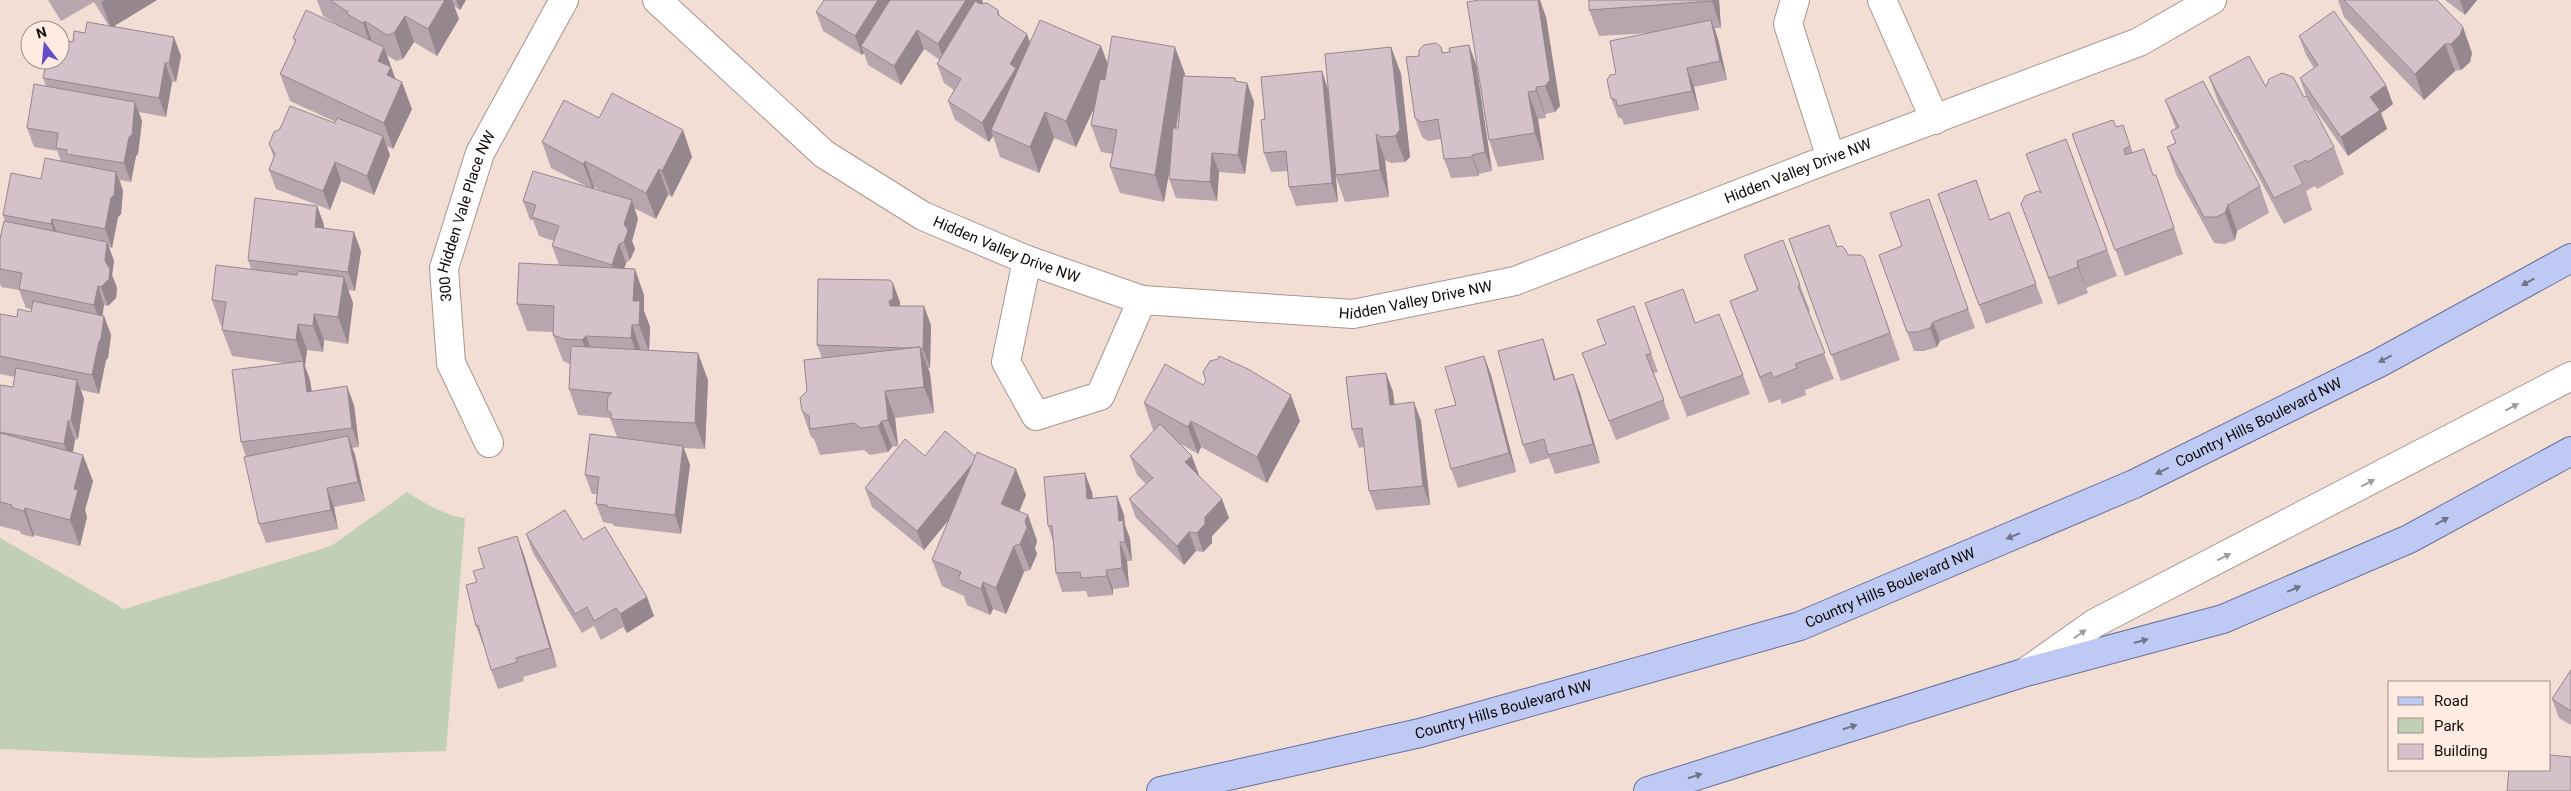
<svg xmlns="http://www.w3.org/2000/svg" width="2571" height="791" font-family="Roboto,sans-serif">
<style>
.green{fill:#c1d0b5}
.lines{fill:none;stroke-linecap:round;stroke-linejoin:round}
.street-casing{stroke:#a8968d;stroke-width:30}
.secondary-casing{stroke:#a8968d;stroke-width:30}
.primary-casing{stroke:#666f9c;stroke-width:30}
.street{stroke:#fff;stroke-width:28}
.secondary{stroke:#fff;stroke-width:28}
.primary{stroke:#bfcaf4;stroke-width:28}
.wall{fill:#b7a6ad;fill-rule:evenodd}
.shaded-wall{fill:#95878d}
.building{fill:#d5c1c9;stroke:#95878d}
.oneway{fill:#707489}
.oneway2{fill:#9f9d9c}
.labels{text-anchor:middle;stroke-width:4.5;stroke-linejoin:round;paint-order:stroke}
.street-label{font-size:15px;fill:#100a07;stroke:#ffebe1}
</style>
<rect width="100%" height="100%" fill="#f2ded4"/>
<!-- green -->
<path class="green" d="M407,492C426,504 443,515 465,518L446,751L199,758L0,749V538L124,609L331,546Z"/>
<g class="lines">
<defs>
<g id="street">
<polyline points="1795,0 1788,24 1831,158"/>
<polyline points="1882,0 1935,120"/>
<polyline points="1027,260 1006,362 1036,416 1100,396 1142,300"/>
<path id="s1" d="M489,443L451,363L444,268L480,153L564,0"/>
</g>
<g id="secondary">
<path id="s2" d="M657,0L824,154L923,216L1027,260L1142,300L1353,314L1515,281L1831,158L2139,42L2212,0"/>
<polyline points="2027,671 2095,623 2571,376"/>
</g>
<g id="primary">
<path id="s3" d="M1161,791L1420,733L1800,626L2134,484L2381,362L2571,258"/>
<polyline points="1648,791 2026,672 2223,619 2409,539 2571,451"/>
</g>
</defs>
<!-- street casing -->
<use href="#street" class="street-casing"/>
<!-- secondary casing -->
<use href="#secondary" class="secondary-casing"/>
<!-- primary casing -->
<use href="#primary" class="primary-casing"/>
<!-- street -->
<use href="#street" class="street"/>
<!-- secondary -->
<use href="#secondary" class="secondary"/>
<!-- primary -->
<use href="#primary" class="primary"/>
</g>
<!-- wall -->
<g class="wall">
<polygon points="48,0 157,0 114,26 181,56 176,82 172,82 166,117 139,112 142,121 138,154 136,156 131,182 120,180 123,191 121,214 118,217 112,248 109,247 114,261 112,275 117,288 116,298 108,306 104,305 102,316 104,316 111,335 108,358 106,360 99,394 81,390 84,399 78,439 75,440 73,452 93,481 85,510 87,517 80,546 34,535 33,537 21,534 20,531 0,526 0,385 13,387 15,377 0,374 0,314 17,317 31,312 31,309 26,308 19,290 1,287 0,283 0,239 5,221 3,215 61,161 57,151 34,147 27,128 46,86 43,78 73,42 85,33 109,26 94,2 61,21"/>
<polygon points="317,0 466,0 460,10 454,6 459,19 437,56 414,42 403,59 396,61 387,55 395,79 412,109 393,149 386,146 390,155 374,195 341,181 330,210 276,189 269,170 274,158 269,144 335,123 336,122 290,101 280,74 295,42 293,38 336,24 323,16"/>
<polygon points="1589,0 1719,0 1721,28 1715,28 1718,39 1727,80 1694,87 1699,110 1624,125 1622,119 1618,117 1611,98 1616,74 1649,33 1599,36 1589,10"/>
<polygon points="2338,0 2437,0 2472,53 2470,62 2461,70 2455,71 2424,100 2344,17"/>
<polygon points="2445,0 2477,0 2465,15"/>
<path d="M983,2L982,4L998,10L1000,16L1030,42L1108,64L1185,74L1184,77L1235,78L1236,81L1247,83L1254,102L1245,174L1219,172L1217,201L1176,198L1169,179L1170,168L1164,202L1120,193L1110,167L1113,154L1101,152L1091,125L1094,107L1076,147L1054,138L1039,173L1000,157L993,136L989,142L955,120L948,101L954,90L944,83L937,64L940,60L924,49L901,85L868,65L864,53L862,55L823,31L816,12ZM1180,102L1178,128H1176Z"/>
<polygon points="1546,17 1560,106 1555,112 1545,114 1546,118 1538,119 1544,160 1498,167 1489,140"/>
<polygon points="2299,36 2393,104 2381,113 2387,129 2348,156 2311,103 2334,147 2344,174 2317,189 2315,186 2306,191 2312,210 2284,224 2219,104 2209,77 2266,87 2304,97 2306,96 2300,78 2314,68 2306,55"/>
<polygon points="1391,47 1401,74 1410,157 1405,162 1391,163 1385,160 1389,197 1345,202 1336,177 1338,202 1296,206 1289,187 1288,171 1271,172 1264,153 1265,119 1322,71 1328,90"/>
<polygon points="1441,47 1443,53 1476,64 1492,171 1479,174 1479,176 1451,178 1444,159 1441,139 1428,141 1422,137 1415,118 1419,56"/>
<polygon points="2165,100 2260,186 2269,213 2237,231 2235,240 2225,244 2214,243 2176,174 2167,147 2175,143 2171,131 2176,129"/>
<path d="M599,118L683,130L692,157L672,197L668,195L656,219L634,208L638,219L632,241L635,249L630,260L626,263L624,269L644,295V311L650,327L649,351L708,380L705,449L684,448L690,465L681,534L614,526L613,524L603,522L596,504L597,494H592L585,475L617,437L610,418L578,415L569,389L570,364L563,361L553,335V332L527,331L517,304L559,265L552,246L554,241L539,236L533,220H530L523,201L588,187L551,168L542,142ZM594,187L606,193L593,189Z"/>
<polygon points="2123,125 2133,153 2154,175 2156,175 2183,254 2125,276 2072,134 2116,127"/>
<polygon points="2066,139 2117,276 2086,288 2088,293 2058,305 2021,204 2040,193"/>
<polygon points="1938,194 1990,220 2009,212 2043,303 1986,324"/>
<polygon points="1929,199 1975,328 1940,341 1937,347 1924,351 1914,351 1879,255 1902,246"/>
<polygon points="317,206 324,225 324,228 361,251 355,291 348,290 353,303 348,344 324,340 323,352 307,350 305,366 310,380 312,391 354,405 359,447 352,448 355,455 365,501 334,507 338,529 266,543 259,524 246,457 241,442 284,363 232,356 222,330 223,326 221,326 212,300 251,269 248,260"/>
<polygon points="1789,239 1837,247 1848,255 1864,258 1900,360 1841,381"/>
<polygon points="1744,255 1800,285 1810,311 1808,312 1834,379 1805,390 1806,395 1782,404 1780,399 1769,403 1730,301 1757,290"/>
<polygon points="900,302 900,306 931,325 930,368 928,368 930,373 934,413 895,418 898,446 892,447 888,452 870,455 864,450 820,455 814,439 811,437 802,411 822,358 817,345"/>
<polygon points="1645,303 1695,323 1743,375 1750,394 1687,417"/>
<polygon points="1634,306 1658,372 1654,373 1670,419 1616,440 1582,353 1606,344 1597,320"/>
<polygon points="1484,356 1491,375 1516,472 1458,488 1451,469 1456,405"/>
<polygon points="1549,358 1555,379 1573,374 1580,393 1600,463 1555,474 1549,458 1530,464 1523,445"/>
<polygon points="1386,373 1393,392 1394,404 1421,421 1430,505 1376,510 1369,491 1364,447 1359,448 1352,429"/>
<polygon points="1203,385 1300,421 1267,483 1201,447 1198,454 1181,444 1199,475 1198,475 1229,518 1212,536 1212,543 1203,552 1196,551 1184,565 1136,518 1129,499 1146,484 1137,475 1130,456 1155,430 1153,430 1144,403"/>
<polygon points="925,456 975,456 1026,495 1019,511 1028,515 1037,541 1035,548 1037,554 1030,570 1024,572 1006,614 993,609 990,615 967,605 964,596 942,586 932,560 950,518 924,550 872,507 865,488"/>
<polygon points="1092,492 1093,498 1117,496 1124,515 1125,525 1130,539 1132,561 1127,561 1129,587 1113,589 1113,595 1088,597 1086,591 1062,592 1056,573 1053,541 1048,526"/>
<polygon points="526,534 583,540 654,616 627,633 623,627 601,640 594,626 582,633 533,553"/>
<polygon points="524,555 557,667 523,677 524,681 498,689 491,670 484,645 483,645 476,626"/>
<polygon points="2571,670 2571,725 2559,718 2552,699"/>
</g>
<!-- shaded-wall -->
<g class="shaded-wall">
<polygon points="105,0 157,0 111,28 101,2"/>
<polygon points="445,0 452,0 459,19 437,56 428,29"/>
<polygon points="456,0 466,0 460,10"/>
<polygon points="878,0 897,0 861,46 864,53 862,55 855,36"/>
<polygon points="966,0 982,0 983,2 945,63 938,44"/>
<polygon points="1538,0 1540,0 1546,17 1560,106 1555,112 1545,86"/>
<polygon points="1712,0 1719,0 1721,28 1712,1"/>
<polygon points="2460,0 2477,0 2465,15"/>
<polygon points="405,16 414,42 403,59 394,33"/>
<polygon points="1711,20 1718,39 1727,80 1720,61"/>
<polygon points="365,21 374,47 372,50 363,23"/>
<polygon points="2463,27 2472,53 2470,62 2461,70 2451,44"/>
<polygon points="917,30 924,49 901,85 894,66"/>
<polygon points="1027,34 1034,53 991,130 993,136 989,142 982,123 1010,64"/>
<polygon points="174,37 181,56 176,82 169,63"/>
<polygon points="2445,44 2455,71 2424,100 2415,74"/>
<polygon points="1469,45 1476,64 1492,171 1485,152"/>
<polygon points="1101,46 1111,72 1076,147 1066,121"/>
<polygon points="384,47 399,89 402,82 412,109 393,149 384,123 378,61"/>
<polygon points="1175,47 1185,74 1164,202 1155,175"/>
<polygon points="1391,47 1401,74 1410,157 1405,162 1395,136"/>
<polygon points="165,63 172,82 166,117 159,98"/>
<polygon points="1687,68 1694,87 1699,110 1692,91"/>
<polygon points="1322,71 1328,90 1338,202 1332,183"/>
<polygon points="1247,83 1254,102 1245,174 1238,155"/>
<polygon points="2386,85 2393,104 2381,113 2387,129 2348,156 2341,137 2370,97"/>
<polygon points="1536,87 1545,114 1546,118 1536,91"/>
<polygon points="1528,92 1538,119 1544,160 1535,133"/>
<polygon points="135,102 142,121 138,154 136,156 131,182 124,163"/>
<polygon points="1045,112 1054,138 1039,173 1030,147"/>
<polygon points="683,130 692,157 672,197 662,171"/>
<polygon points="1376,134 1385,160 1389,197 1380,170"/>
<polygon points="383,136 390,155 374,195 367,176"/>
<polygon points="1212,153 1219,172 1217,201 1210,182"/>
<polygon points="1472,155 1479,174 1479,176 1472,157"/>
<polygon points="585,161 594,187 593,190 583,164"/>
<polygon points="335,162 341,181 330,210 323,191"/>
<polygon points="659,169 668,195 656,219 646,193"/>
<polygon points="116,172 123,191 121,214 118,217 112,248 105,229"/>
<polygon points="632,200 638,219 632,241 635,249 630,260 624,242 624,224"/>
<polygon points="2228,205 2237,231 2235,240 2225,213"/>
<polygon points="317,206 324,225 322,246 315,227"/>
<polygon points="52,219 59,238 58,243 51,224"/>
<polygon points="354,232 361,251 355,291 348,272"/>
<polygon points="107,242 114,261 112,275 117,288 116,298 108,306 101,287"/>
<polygon points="619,244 626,263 619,284 612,265"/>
<polygon points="2077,261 2086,288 2088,293 2078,267"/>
<polygon points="635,269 644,295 644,311 650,327 649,352 639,325 633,301"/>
<polygon points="344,277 353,303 348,344 338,317"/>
<polygon points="893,283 900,302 900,318 890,306 889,301"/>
<polygon points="98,286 104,305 101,324 94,305"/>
<polygon points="924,306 931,325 930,368 923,349"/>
<polygon points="314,314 324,340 323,352 313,326"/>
<polygon points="104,316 111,335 108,358 106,360 99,394 92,375"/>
<polygon points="1933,322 1940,341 1937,347 1930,328"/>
<polygon points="298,324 307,350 305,366 296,340"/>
<polygon points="632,325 641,351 640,364 631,338"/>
<polygon points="586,336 596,362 591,367 582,340"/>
<polygon points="1543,339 1549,358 1561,399 1554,380"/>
<polygon points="920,347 930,373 934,413 924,387"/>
<polygon points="698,353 708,380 705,449 695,423"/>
<polygon points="1484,356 1491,375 1516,472 1509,453"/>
<polygon points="303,361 310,380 314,411 307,392"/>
<polygon points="1386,373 1393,392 1397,424 1390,405"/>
<polygon points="1573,374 1580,393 1600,463 1593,444"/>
<polygon points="77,380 84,399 78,439 71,420"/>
<polygon points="347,386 354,405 359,447 352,428"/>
<polygon points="885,391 895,418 898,446 888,420"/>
<polygon points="1291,395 1300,421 1267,483 1257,457"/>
<polygon points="1414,402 1421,421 1430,505 1423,486"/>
<polygon points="68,421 75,440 71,463 64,444"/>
<polygon points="882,421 892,447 888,452 878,426"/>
<polygon points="1191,421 1201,447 1198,454 1188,427"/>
<polygon points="348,436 355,455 365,501 358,482"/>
<polygon points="683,446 690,465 681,534 675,515"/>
<polygon points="83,455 93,481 85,510 87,517 80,546 70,520 74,489"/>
<polygon points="1192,456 1199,475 1192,481 1185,462"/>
<polygon points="977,458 984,477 924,550 917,531"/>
<polygon points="1016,469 1026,495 1011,531 1001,504"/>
<polygon points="1085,473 1092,492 1094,518 1087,499"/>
<polygon points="327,488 334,507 338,529 331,510"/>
<polygon points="1117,496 1124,515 1125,525 1130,539 1132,561 1125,542 1119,521"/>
<polygon points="1222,499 1229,518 1212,536 1212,543 1203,552 1197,533 1205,517"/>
<polygon points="25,508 34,535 33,537 24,511"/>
<polygon points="1028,515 1037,541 1035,548 1025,521"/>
<polygon points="1027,528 1037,554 1030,570 1020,544"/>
<polygon points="1189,532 1196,551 1184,565 1177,546"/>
<polygon points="517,536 524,555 557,667 550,648"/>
<polygon points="1120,542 1127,561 1129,587 1122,568"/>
<polygon points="1014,546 1024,572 1006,614 996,588"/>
<polygon points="1106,570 1113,589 1113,595 1107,576"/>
<polygon points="983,582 993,609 990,615 981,589"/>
<polygon points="647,597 654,616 627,633 620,614"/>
</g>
<!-- building -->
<g class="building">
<polygon points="330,0 445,0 428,29 405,16 394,33 387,35 365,21 363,23 347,14 348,12"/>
<polygon points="824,0 878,0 855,36 816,12"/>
<polygon points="890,0 966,0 938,44 917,30 894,66 861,46"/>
<polygon points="1479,0 1538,0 1550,80 1545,86 1536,87 1536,91 1528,92 1535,133 1489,140 1467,2"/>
<polygon points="1589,0 1712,0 1712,1 1589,10"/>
<polygon points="2344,0 2437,0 2463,27 2460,35 2451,44 2445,44 2415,74"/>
<polygon points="975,1 980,4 987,3 998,10 998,15 1027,34 1010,64 1016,68 982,123 948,101 961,79 937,64"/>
<polygon points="306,10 384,47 378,61 391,67 387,75 402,82 384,123 280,74 296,40 293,38"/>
<polygon points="2334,11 2386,85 2370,97 2380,110 2341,137 2300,78 2318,65 2299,36"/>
<polygon points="1040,20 1101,46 1066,121 1045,112 1030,147 991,130"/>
<polygon points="1711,20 1720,61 1687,68 1692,91 1617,106 1616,100 1611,98 1607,80 1610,75 1616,74 1610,41"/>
<polygon points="87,22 174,37 169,63 165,63 159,98 43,78 47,60 60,60 60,39 73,42 74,31 85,33"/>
<polygon points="1112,36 1175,47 1155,175 1110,167 1117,130 1091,125 1100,79 1105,80"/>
<polygon points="1436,43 1441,47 1442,53 1450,52 1449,48 1469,45 1485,152 1472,155 1472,157 1444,159 1438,119 1421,122 1415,118 1406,57 1419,56 1419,50 1424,45"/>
<polygon points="1391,47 1400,130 1395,136 1381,137 1376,134 1380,170 1336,175 1325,54"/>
<polygon points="2249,56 2266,87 2269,79 2282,73 2293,77 2304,97 2307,96 2334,147 2308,162 2306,160 2294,166 2303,184 2274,198 2209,77"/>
<polygon points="1322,71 1332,183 1289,187 1286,151 1264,153 1261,120 1265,119 1261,77"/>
<polygon points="1183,76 1235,78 1235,81 1247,83 1238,155 1212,153 1210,182 1169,179 1173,128 1178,128"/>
<polygon points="2203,81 2260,186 2228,205 2225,213 2216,217 2204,217 2167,147 2176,143 2171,131 2179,127 2165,100"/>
<polygon points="34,84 135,102 132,135 129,137 124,163 66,154 67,150 56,148 58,133 27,128"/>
<polygon points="612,93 683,130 662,171 659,169 646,193 585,161 583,164 542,142 564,100 599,118"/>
<polygon points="290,106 335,123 337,118 383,136 367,176 335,162 323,191 269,170 275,154 269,144 274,132 280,129"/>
<polygon points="2113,120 2116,127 2123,125 2130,146 2124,149 2125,155 2144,149 2153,175 2156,175 2174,228 2115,250 2072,134"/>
<polygon points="2066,139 2107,250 2077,261 2078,267 2049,278 2021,204 2025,196 2038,191 2041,193 2026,154"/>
<polygon points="45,158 116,172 114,195 111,198 105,229 52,219 51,224 3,215 11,173 41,179"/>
<polygon points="533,171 632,200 624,224 628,230 624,242 619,244 612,265 552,246 559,226 532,217 536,205 523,201"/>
<polygon points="1976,180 1990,220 2009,212 2036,284 1979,305 1938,194"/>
<polygon points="255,198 317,206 315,227 354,232 348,272 248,260"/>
<polygon points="1929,199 1968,309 1933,322 1930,328 1917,332 1907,332 1879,255 1902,246 1890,213"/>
<polygon points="4,221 107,242 105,261 110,269 109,279 101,287 98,286 94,305 19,289 22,273 0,269 0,239"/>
<polygon points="1829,225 1837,247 1842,246 1845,249 1848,255 1861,255 1864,258 1890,333 1831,355 1789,239"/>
<polygon points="1783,240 1800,285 1798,286 1825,353 1795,364 1797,368 1773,378 1771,372 1760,377 1730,301 1758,290 1744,255"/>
<polygon points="519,263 635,269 633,301 640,301 639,325 632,325 631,338 586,336 582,340 564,339 553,335 554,306 517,304"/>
<polygon points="216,265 297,275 298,271 344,277 338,317 314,314 313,326 298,324 296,340 222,330 226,302 212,300"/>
<polygon points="818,279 890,280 893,283 893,299 889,301 890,306 924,306 923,349 921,349 920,347 905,348 817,345"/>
<polygon points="1683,289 1695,323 1719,314 1743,375 1680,398 1645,303"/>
<polygon points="33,301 104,316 101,339 99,341 92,375 0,356 0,314 17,317 18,309 31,312"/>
<polygon points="1634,306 1651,353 1646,355 1664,400 1609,421 1582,353 1606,344 1597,320"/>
<polygon points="1543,339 1554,380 1573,374 1593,444 1548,455 1544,439 1523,445 1498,351"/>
<polygon points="571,346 698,353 695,423 611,419 611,413 607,410 608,396 612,393 569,389"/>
<polygon points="920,347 924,387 885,391 888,420 882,421 878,426 861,428 854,423 810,429 809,416 802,411 800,398 807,391 804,360"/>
<polygon points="1219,356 1248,369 1291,395 1257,457 1191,421 1188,427 1144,403 1165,364 1203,385 1206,381 1203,372 1210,361 1218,359"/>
<polygon points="1484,356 1509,453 1451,469 1435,410 1456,405 1445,367"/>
<polygon points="303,361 307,392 347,386 352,428 241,442 232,370"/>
<polygon points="16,368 77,380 71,420 68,421 64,444 0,432 0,385 13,387"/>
<polygon points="1386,373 1390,405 1414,402 1423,486 1369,491 1362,428 1352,429 1346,377"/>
<polygon points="1160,424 1192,456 1185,462 1222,499 1205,517 1205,524 1197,533 1189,532 1177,546 1129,499 1153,478 1130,456"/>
<polygon points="945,431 975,456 973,463 917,531 865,488 905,439 925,456"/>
<polygon points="0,433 83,455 74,489 78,490 70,520 25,508 24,511 11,507 12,505 0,502"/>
<polygon points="590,434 683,446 675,515 607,507 607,505 596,504 599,477 585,475"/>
<polygon points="348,436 358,482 327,488 331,510 259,524 244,457"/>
<polygon points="977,452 1016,469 1001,504 1028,515 1025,521 1027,528 1020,544 1014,546 996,588 983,582 981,589 958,579 961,572 932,560"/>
<polygon points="1085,473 1087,499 1117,496 1119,521 1123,520 1125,542 1120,542 1122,568 1106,570 1107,576 1081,578 1080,572 1056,573 1052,526 1048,526 1044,477"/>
<polygon points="565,510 583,540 605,527 647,597 620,614 616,608 594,621 587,607 575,614 526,534"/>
<polygon points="517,536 550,648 516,658 517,662 491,670 478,625 476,626 466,585 477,582 473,571 484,568 478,548"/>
<polygon points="2571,670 2571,711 2552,699"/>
<polygon points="2550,755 2571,757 2571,791 2507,791 2509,770 2550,770"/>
</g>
<!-- one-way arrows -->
<defs><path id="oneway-solid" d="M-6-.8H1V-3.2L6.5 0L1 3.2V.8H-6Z" transform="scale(1.25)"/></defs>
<g class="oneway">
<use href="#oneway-solid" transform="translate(2528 282) rotate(151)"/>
<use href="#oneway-solid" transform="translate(2385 359) rotate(152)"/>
<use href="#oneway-solid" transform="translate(2162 471) rotate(154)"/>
<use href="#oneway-solid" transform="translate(2442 521) rotate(-29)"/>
<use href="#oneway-solid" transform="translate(2013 536) rotate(157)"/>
<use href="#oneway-solid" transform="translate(2294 589) rotate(-23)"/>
<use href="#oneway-solid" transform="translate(2141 641) rotate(-15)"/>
<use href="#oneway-solid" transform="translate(1850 727) rotate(-18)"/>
<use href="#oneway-solid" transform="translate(1695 776) rotate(-18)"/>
</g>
<g class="oneway2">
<use href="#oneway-solid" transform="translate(2512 407) rotate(-28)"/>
<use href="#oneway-solid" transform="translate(2368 483) rotate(-27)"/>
<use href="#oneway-solid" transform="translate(2224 557) rotate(-27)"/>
<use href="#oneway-solid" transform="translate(2080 634) rotate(-35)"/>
</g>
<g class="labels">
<!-- street labels -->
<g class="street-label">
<text dy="5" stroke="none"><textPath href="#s2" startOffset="1259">Hidden Valley Drive NW</textPath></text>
<text dy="5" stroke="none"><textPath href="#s1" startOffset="239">300 Hidden Vale Place NW</textPath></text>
<text dy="5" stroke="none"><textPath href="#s2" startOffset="434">Hidden Valley Drive NW</textPath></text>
<text dy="5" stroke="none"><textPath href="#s2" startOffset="854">Hidden Valley Drive NW</textPath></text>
<text dy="5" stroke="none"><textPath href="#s3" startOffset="1162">Country Hills Boulevard NW</textPath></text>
<text dy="5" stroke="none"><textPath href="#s3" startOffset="758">Country Hills Boulevard NW</textPath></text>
<text dy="5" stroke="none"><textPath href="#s3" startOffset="352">Country Hills Boulevard NW</textPath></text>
</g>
</g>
<!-- legend -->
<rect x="2388" y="681" width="162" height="90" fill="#ffebe1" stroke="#9f918a"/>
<rect x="2398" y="697" width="25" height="8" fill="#bfcaf4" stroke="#9f918a"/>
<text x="2434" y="706" font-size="15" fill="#100a07">Road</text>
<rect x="2398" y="718" width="25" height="15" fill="#c1d0b5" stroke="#9f918a"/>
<text x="2434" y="731" font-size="15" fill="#100a07">Park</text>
<rect x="2398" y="744" width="25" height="15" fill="#d5c1c9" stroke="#9f918a"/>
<text x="2434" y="756" font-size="15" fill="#100a07">Building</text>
<!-- north arrow -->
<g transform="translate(45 45) rotate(344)"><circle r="24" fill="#ffebe1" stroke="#9f918a"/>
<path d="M0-4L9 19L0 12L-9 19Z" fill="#634dc6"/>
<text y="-8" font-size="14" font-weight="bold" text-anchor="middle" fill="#100a07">N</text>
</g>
</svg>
